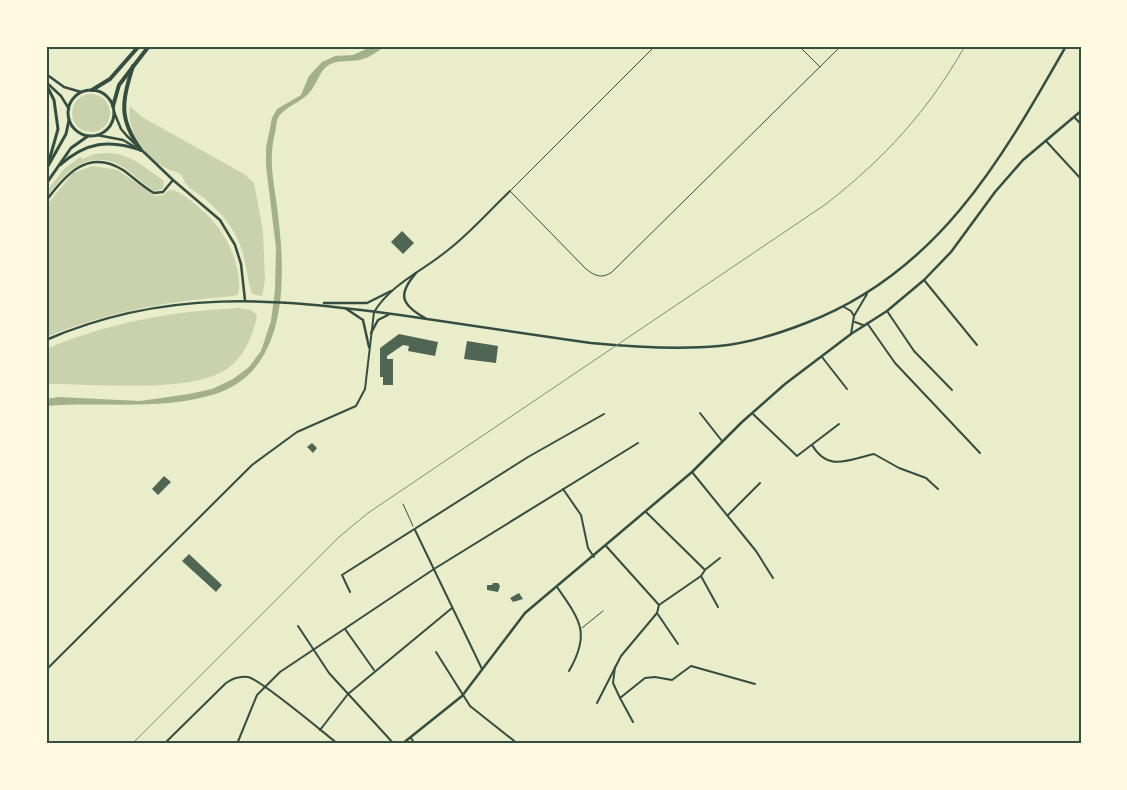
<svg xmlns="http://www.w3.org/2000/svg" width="1127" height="790" font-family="'Alegreya Sans',sans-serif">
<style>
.green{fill:#cad2ad}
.water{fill:#a3b18a}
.building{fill:#4f6655}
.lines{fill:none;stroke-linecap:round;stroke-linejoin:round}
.path{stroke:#344e41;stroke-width:1}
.service{stroke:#344e41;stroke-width:1}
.minor{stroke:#344e41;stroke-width:2}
.tertiary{stroke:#344e41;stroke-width:2.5}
.primary{stroke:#344e41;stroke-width:3}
.trunk{stroke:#344e41;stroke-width:4}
.rail{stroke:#7c8e77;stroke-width:1}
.neatline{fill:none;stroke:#344e41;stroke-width:2}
</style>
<rect width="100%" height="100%" fill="#e9edc9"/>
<!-- green -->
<g class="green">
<circle cx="91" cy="113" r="19"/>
<path d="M130,106L142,117L244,174L254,183L263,231L265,280L262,296L252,294C244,267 247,251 230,226C223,215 213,206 204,198C198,194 190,189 186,184C183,180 184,177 180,174C177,171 174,172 170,170C148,161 125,131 130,106Z"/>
<path d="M109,153C132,155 146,168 164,181L163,189L154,191C142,183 132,172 120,165C87,149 64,173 46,198V192L64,169L80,157L82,159L95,154Z"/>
<path d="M93,166L118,170L155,196L163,195L169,190C178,190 183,195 190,200C215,219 233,242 238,274C239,281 240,288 238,294L234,296C168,301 107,312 46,337V206L73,173Z"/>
<path d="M239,308L251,310L257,315C254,333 246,352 232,365C198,396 91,383 46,384V349C108,323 172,311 239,308Z"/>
</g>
<!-- water -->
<path class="water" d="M373,46H386C379,50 371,57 363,59C353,62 342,60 333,63C320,67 318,83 310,92C302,102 284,107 278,118C276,122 276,129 275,133C268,161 274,180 277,207C286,273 291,373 212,395C157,411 101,401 46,406V399L59,397L140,401L189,394L212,389L233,379L249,367L261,351L271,321L275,290L276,248L266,166V148L272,118L277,109L301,95L309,76L322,62L335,56L353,55Z"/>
<!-- building -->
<g class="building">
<polygon points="402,231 414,243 403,254 391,242"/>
<polygon points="399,334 438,342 435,356 408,351 409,346 403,345 387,356 387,359 393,359 393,385 383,385 383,377 380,377 380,348"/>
<polygon points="467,341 498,346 496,363 464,359"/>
<polygon points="312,443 317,448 313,453 307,447"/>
<polygon points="164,476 171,482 158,495 152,489"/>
<polygon points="189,554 222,585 216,592 182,561"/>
<polygon points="493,583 498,583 500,586 498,592 487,590 487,585 492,585"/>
<polygon points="519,593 523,599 513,602 510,598"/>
</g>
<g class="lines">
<!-- path -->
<polyline class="path" points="403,504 413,526"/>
<!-- service -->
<g class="service">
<path d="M655,46L510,191L586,269C595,276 602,279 612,272L841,46"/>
<polyline points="799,46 820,67"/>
<polyline points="582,628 603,611"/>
</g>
<!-- minor -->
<g class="minor">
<polyline points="1074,117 1081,124"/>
<polyline points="1046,141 1081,179"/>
<polyline points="924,280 977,345"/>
<polyline points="844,307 851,311 854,316 851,334"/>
<polyline points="887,311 914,351 952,390"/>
<polyline points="854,316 867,294"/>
<polyline points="855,322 863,325"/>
<polyline points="867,323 895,363 980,453"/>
<polyline points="822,357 847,389"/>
<polyline points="700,413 722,441"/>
<polyline points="753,414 797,456 839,424"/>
<path d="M812,445C828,472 848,460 874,454L899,468L926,478L938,489"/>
<polyline points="692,472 756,551 773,578"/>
<polyline points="563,489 581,515 588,548 594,557"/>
<polyline points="646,512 705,570 701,576 718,607"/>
<polyline points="728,515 760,483"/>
<polyline points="415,530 482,669"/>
<polyline points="606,546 659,605 657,613 678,644"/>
<polyline points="706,569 720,558"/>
<path d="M557,587C580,620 591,633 569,671"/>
<polyline points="350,592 342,575 528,457 604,414"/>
<polyline points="659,605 701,576"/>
<polyline points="298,626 329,673 394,744"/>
<polyline points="345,629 374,670"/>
<polyline points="436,652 470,706 518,744"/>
<polyline points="615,667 613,683 620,698 645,678 655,677 672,680 691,666 755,684"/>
<path d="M46,670L252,465L297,432L356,406L365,389L374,312C392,283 423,271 448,250C470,233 489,211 510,191"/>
<polyline points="620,698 633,722"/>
<polyline points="597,703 621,656 657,613"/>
<polyline points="320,730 348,694 452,608"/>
<polyline points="411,738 415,744"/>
<path d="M164,744L226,683C233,678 240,676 248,677C260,679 324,733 338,744"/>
<polyline points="237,744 257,695 280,672 434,569 638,443"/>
</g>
<!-- tertiary -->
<g class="tertiary">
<polyline points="46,74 64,87 81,92"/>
<polyline points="46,82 61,96 69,109"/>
<polyline points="114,112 121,129 127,136 173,180 220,220 235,245 241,264 245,300"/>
<polyline points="97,135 123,140 135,147"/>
<path d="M46,201C65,175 88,148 123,170C133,177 143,187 154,193L163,192L173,180"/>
<path d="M416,273C398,294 400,304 425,318"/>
<polyline points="324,303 367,303 391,291"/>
<polyline points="345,308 363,320 369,347"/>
<polyline points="371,333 378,320 388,315"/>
<path d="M46,340C165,288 275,298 400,315C463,324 527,334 591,343C633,347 676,350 719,346C749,343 778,334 806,323C937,273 1000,162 1066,46"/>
<polyline points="402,744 462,696 525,613 692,472 742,422 785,384 851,334 887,311 924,280 951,252 995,192 1023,160 1081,111"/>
</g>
<!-- primary -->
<g class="primary">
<polyline points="46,84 54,100 58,129 47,168"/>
<circle cx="91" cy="113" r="23"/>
<path d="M60,165C86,142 109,139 141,150"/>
<polyline points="48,166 66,134 69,120"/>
<polyline points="46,184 71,148 88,136"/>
</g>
<!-- trunk -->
<g class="trunk">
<path d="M133,66C122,102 118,118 141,150"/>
<polyline points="92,90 110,79 139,46"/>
<polyline points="113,106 119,85 149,46"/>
</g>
<!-- rail -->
<path class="rail" d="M132,744L339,537L368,513L826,204C885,158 928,111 965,46"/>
</g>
<!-- border -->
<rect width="1127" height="790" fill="none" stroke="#fefae0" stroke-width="95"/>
<rect x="48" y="48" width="1032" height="694" class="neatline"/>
</svg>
